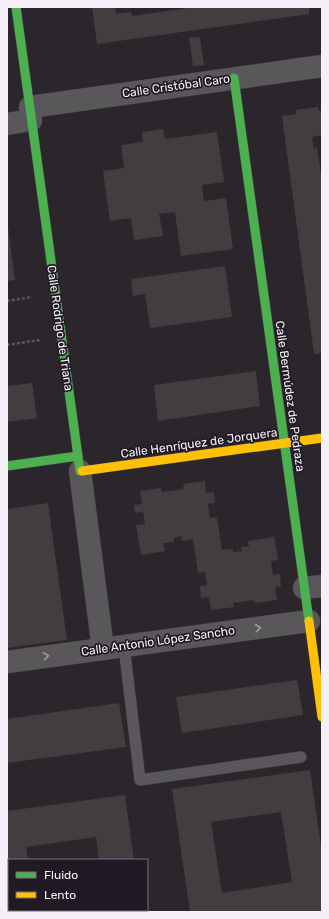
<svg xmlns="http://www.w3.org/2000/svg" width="329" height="919" font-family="Rubik,sans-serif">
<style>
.building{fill:#423e40;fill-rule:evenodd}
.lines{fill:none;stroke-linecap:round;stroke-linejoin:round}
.lane-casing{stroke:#444145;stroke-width:12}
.street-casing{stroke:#444145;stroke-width:23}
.fast-casing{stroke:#444145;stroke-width:10}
.slow-casing{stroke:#444145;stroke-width:10}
.path{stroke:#5a585c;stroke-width:2.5;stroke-dasharray:3 2;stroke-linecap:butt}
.lane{stroke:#5a575b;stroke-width:11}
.street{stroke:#5a575b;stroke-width:22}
.fast{stroke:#4caf50;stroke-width:9}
.slow{stroke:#ffc107;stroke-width:9}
.oneway{stroke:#a09ca1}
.labels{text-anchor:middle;stroke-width:3.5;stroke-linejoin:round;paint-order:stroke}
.street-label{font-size:12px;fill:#f5f0f7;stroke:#211a24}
</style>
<rect width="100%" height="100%" fill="#2a262c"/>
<!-- building -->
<g class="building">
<polygon points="92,7 115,7 116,14 131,12 132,16 195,7 309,7 309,14 97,44"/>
<polygon points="200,37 204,65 193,66 189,38"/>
<polygon points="318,107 319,111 322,111 322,135 312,137 314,149 317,148 322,181 322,353 314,354 282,116 296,114 296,110"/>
<polygon points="163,129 165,139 217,132 224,182 202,185 204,201 226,198 233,249 181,256 175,212 159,214 163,236 134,240 131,218 110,221 103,171 124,168 121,145 143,142 142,132"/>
<polygon points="8,226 15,280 7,281 7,227"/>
<polygon points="225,266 232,317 150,328 145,294 133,296 131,279"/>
<polygon points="256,371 260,406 158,421 154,385"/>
<polygon points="32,383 37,418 7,422 7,386"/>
<polygon points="205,481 206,493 214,492 215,503 208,504 210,518 217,517 222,550 233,549 233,552 242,551 241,547 249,546 248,541 274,537 278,560 271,561 273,575 280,574 281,586 275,587 277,600 255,603 254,600 233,603 234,607 211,610 209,597 201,598 200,586 207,585 205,572 198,573 193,539 182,541 181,536 174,538 174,542 163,543 165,551 141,555 136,525 145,524 143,512 135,513 134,505 142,504 140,491 161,488 162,492 184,489 183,484"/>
<polygon points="48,503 67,640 7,648 7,509"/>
<polygon points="297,680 303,715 182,733 176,697"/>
<polygon points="119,703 126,747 7,763 7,719"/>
<path d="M310,770L322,853V912H190L172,789ZM281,812L292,882L222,893L211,822Z"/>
<polygon points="125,795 134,860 99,860 96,837 26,847 28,860 9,860 9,910 34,910 35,912 7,912 7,811"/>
<polygon points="79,910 140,910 141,912 71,912 71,911"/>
</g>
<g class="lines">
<defs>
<polyline id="lane" points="124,646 140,780 301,757"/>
<g id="street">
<polyline points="30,107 322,66"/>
<polyline points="7,124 31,120"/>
<polyline points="80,471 103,649"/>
<polyline points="304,588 322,586"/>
<polyline points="7,662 309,621"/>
</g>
<g id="fast">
<polyline points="16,7 80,471 82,471"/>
<polyline points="234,78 309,621"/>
<polyline points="7,466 78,456"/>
</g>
<g id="slow">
<polyline points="82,471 322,438"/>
<polyline points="309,621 322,717"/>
</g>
</defs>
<!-- lane casing -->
<use href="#lane" class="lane-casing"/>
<!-- street casing -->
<use href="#street" class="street-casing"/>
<!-- fast casing -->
<use href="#fast" class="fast-casing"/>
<!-- slow casing -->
<use href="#slow" class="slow-casing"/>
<!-- path -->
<g class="path">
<polyline points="7,301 32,297"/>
<polyline points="7,345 40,340"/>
</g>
<!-- lane -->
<use href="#lane" class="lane"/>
<!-- street -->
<use href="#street" class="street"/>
<!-- fast -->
<use href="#fast" class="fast"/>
<!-- slow -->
<use href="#slow" class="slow"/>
</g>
<!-- one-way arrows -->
<defs><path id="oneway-chevron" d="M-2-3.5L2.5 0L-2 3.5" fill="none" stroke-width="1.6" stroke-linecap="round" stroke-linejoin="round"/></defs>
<g class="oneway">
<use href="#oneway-chevron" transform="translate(258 628) rotate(-8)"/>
<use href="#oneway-chevron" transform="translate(46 656) rotate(-8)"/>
</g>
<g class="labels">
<!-- street labels -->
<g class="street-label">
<text transform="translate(176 86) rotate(-8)" y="4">Calle Cristóbal Caro</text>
<text transform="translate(60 328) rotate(82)" y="4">Calle Rodrigo de Triana</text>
<text transform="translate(290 396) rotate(82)" y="4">Calle Bermúdez de Pedraza</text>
<text transform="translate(199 443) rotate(-8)" y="4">Calle Henríquez de Jorquera</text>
<text transform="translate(158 641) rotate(-8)" y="4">Calle Antonio López Sancho</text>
</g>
</g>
<!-- border -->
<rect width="329" height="919" fill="none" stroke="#f5f0f7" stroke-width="16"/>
<!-- legend -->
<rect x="8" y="859" width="140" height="52" fill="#211a24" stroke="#767078"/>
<rect x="16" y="872" width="20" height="6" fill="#4caf50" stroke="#767078"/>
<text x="44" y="879" font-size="12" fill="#f5f0f7">Fluido</text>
<rect x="16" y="892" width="20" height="6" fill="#ffc107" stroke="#767078"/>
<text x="44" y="899" font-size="12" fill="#f5f0f7">Lento</text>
</svg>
